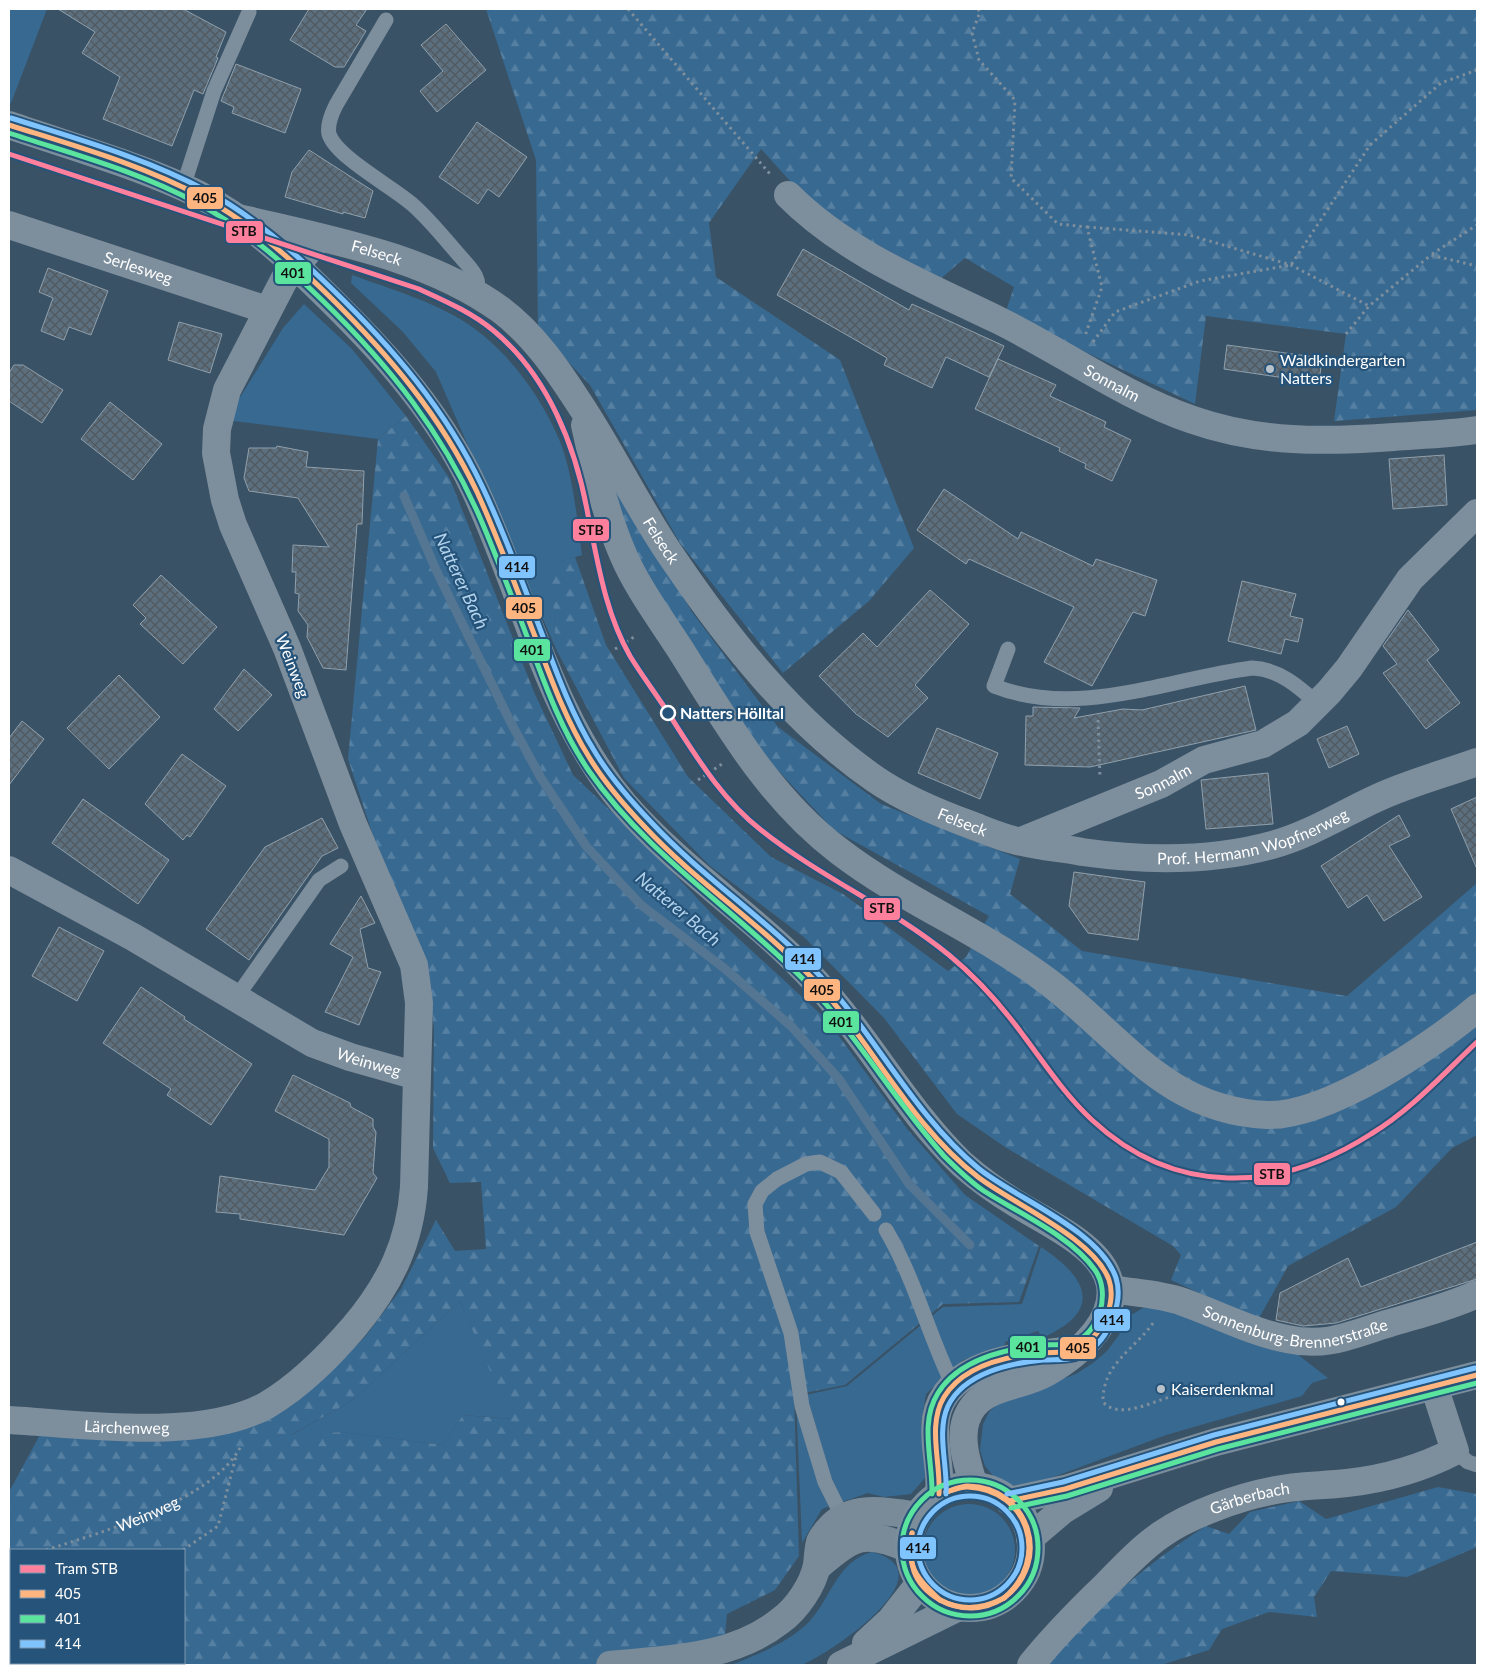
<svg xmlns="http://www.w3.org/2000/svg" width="1486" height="1674" font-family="Lato,sans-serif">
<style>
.green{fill:#386991}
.forest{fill:url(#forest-firs);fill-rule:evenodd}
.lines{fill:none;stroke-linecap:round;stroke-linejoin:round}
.stream{stroke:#557692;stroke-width:9}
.building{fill:url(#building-cross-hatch);stroke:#90a0ac}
.path{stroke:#7d8e9d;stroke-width:3;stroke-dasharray:2.5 4;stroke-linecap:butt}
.service{stroke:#7d8e9d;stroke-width:15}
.minor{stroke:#7d8e9d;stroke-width:28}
.tertiary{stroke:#7d8e9d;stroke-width:28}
.secondary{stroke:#798b99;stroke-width:28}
.primary{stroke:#7c8e9c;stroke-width:28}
.bus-1-casing{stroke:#25537a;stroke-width:9}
.bus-2-casing{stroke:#25537a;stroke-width:9}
.bus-3-casing{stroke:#25537a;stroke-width:9}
.bus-1{stroke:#ffb580;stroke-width:5}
.bus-2{stroke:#5ae49d;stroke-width:5}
.bus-3{stroke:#80c4ff;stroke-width:5}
.tram-1-casing{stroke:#25537a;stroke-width:9}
.tram-1{stroke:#ff809c;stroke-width:5}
.poi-dot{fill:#bac2c9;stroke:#25537a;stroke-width:2}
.stop-dot{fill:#25537a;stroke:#fff;stroke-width:2.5}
.bus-dot{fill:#fff;stroke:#25537a;stroke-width:2}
.labels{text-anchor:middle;stroke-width:4.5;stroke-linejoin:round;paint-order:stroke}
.street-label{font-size:16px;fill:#fff;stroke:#25537a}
.poi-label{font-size:16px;fill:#fff;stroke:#25537a;text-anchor:start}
.stop-label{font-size:16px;font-weight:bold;fill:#fff;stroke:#25537a;text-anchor:start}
.water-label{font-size:18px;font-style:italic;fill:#b3d3ec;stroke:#25537a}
.line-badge{stroke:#25537a;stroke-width:2}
.pale-badge-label{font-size:14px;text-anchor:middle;font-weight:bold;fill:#111}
</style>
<defs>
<pattern id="forest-firs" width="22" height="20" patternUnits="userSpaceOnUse" patternTransform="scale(1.25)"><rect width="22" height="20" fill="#386991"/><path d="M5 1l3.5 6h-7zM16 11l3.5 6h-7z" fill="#5680a2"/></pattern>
<pattern id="building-cross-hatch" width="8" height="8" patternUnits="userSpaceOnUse" patternTransform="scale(1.25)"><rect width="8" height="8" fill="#5b6f7e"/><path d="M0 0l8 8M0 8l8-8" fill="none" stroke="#51585e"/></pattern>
</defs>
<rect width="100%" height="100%" fill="#395266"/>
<!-- green -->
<g class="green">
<polygon points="9,9 47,9 11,103 9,102"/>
<path d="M352,275C390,289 433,301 468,324C508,351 540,395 559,439C573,473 577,519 582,555L552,564L556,649L436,372L403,332L351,283Z"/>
<polygon points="304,304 352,349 406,416 378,439 226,420 283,328"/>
<path d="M1041,1247C1088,1278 1104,1311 1042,1338L1038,1331L1005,1342L1004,1349L963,1360L926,1394L921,1423L927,1467L925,1478L911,1494L884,1497L868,1493L822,1509L802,1543L796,1397L847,1386L943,1307L1022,1304Z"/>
<polygon points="460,1301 512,1419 463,1415 443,1445 342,1432 290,1436 353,1400"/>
<polygon points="1157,1305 1288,1347 1328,1378 1312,1383 1302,1396 1166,1435 1043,1481 1020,1486 1006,1484 994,1477 985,1466 980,1450 983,1424 989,1412 999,1402 1076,1374 1093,1363 1107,1351 1119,1335 1126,1318 1143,1308"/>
<circle cx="969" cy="1550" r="46"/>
<path d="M872,1552C951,1572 832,1652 804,1664C793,1669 746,1665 731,1665C757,1655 789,1642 809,1622C831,1598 837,1561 872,1552Z"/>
</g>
<!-- forest -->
<g class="forest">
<polygon points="486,9 1477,9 1477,410 1334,421 1346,334 1206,316 1195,404 1005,314 1014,287 965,258 939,280 828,223 761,149 709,223 716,277 840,360 914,548 869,601 783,673 680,543 590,385 538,330 536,160"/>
<path d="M406,416L450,479L534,692L573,775L648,846L712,914L827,1020L908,1130L965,1195L1039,1246L1019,1302L943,1304L845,1385L794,1395L799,1556L775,1590L727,1614L722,1665H9V1492L42,1431L159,1441L252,1427L310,1391L365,1337L401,1289L436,1220L455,1251L486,1249L481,1182L450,1183L433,1148L434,1029L427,965L395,903L348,759L378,439ZM460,1301L511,1419L463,1415L443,1445L342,1432L291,1435L353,1400ZM11,1550H184V1663H11Z"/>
<polygon points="603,461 692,612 778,727 881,804 1020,859 1010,894 1082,951 1347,996 1477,883 1477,1135 1452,1148 1396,1207 1288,1266 1258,1320 1171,1280 1181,1255 1173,1246 1005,1147 957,1114 884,1018 805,938 709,865 624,778 556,649 551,564 575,557 606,645 688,777 771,857 843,894 948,971 966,957 989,916 834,830 755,746 635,568"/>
<path d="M1438,1487L1477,1494V1547L1407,1577L1331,1571L1314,1597L1317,1617L1269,1612L1222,1629L1209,1650L1161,1665H1044C1091,1612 1146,1564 1206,1526L1229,1534L1250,1512L1299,1501L1326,1519Z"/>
</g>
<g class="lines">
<!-- stream -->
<polyline class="stream" points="404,496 437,572 510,721 541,778 586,846 641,905 724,968 791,1026 839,1079 909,1184 970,1245"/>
</g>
<!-- building -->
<g class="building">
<polygon points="58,9 183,9 226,32 216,57 218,58 203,94 194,90 172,146 103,119 120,77 82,53 95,32"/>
<polygon points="309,9 367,9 356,25 366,31 344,67 335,67 290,40"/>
<polygon points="446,24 486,70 437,112 420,91 443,71 421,45"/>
<polygon points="236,64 301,89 285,133 232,113 234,107 221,101"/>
<polygon points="477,122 527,157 499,197 488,189 478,204 439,177"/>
<polygon points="309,150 373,191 365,218 343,212 343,214 285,197 292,172"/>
<polygon points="803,249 909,310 912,304 1004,346 989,377 946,357 932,388 884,365 887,358 777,295"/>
<polygon points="48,268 108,291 91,335 69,327 64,340 41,331 53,298 39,292"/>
<polygon points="179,322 222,334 210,373 168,360"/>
<polygon points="1227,345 1322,358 1319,383 1224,369"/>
<polygon points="998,359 1056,385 1050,396 1106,422 1104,427 1131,440 1112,481 1085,468 1086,464 1059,451 1060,448 975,409"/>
<polygon points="14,365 23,365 63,390 42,423 9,401 9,373"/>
<polygon points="110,402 162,444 133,480 81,439"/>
<polygon points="277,446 308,452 306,467 364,471 362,524 357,524 346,670 323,668 307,637 308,625 298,611 299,594 295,593 296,572 292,572 293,545 329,547 298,498 249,491 244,478 249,448 276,448"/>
<polygon points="1444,455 1447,505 1393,509 1389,459"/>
<polygon points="944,489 1018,539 1021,532 1093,566 1096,559 1157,580 1145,616 1133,612 1092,686 1044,662 1074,607 969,559 966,564 917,530"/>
<polygon points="161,575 217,627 183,664 140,624 146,618 133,605"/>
<polygon points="1242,581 1296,594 1290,616 1303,619 1298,642 1285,639 1281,654 1228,641"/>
<polygon points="930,590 969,624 915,685 928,698 888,737 856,714 819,676 863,633 877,647"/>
<polygon points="1408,610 1439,650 1427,660 1460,703 1426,729 1383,673 1397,664 1383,646"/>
<polygon points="244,669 272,695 238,731 214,709"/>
<polygon points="119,675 160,717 109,769 67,728"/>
<polygon points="1245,686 1256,730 1090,767 1025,765 1026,716 1033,716 1033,707 1080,708 1074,718 1123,709 1142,710"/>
<polygon points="22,721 44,739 9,785 9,738"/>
<polygon points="1347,726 1359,754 1329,768 1317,739"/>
<polygon points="937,728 998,753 980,799 918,773"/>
<polygon points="182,754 226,786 190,837 187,835 183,840 145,804"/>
<polygon points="1268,773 1273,824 1206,829 1201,780"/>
<polygon points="1477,797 1477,869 1451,809"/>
<polygon points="83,799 169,860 138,904 52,843"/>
<polygon points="1399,815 1410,836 1389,846 1422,897 1384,921 1367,895 1348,908 1321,866"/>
<polygon points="322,818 338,848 322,856 249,960 206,929 265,847"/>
<polygon points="1074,872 1145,882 1138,940 1088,933 1069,906"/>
<polygon points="361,896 375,923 360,929 368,968 381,972 359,1025 325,1012 353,957 330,944"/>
<polygon points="59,927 104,951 77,1001 32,976"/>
<polygon points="141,987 185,1017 184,1019 252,1064 211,1125 167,1095 171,1089 103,1043"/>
<polygon points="293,1075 350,1103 351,1107 373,1119 373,1127 376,1132 373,1173 377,1178 344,1235 240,1219 240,1214 216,1212 220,1176 315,1190 329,1167 329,1139 275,1111"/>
<polygon points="1477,1242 1477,1279 1336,1323 1303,1326 1276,1320 1280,1293 1348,1258 1361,1287"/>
</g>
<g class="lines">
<!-- path -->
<g class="path">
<polyline points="628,9 770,174"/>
<polyline points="978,9 980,12 972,33 979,60 1015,100 1011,178 1058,224 1087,227 1102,287 1085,336"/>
<polyline points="1087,227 1189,235 1291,265 1369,306"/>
<polyline points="1432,254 1477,225"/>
<polyline points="1346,334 1369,306 1431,255 1477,266"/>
<polyline points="1093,342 1115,312 1200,281 1291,265 1370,145 1441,83 1477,70"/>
<polyline points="615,649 637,635"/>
<polyline points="1098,720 1100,778"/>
<polyline points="698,780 722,764"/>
<path d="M1153,1323C1134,1350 1102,1364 1103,1402C1119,1420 1151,1402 1170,1397"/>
<path id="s1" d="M46,1550C102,1532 213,1501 241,1446"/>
<polyline points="183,1550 218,1526 236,1456"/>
<polyline points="9,1558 11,1557"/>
<polyline points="9,1654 11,1653"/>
</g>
<!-- service -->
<g class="service">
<path d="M386,20L336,105C332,113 327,125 329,134C336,157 393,187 413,205C430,220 444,238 459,255C469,267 483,278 476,294"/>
<polyline points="183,187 214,91 249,12"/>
<path d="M1008,649L994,686C1079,719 1167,679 1252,668C1279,669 1299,687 1318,704"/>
<polyline points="236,998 319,880 341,866"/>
<path d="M886,1230C915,1279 928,1334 953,1385"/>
<polyline points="1455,1451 1468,1462 1477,1465"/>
<polyline points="843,1518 825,1482 802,1406 791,1333 757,1232 755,1204 762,1191 777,1179 806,1164 820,1162 841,1172 874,1214"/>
</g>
<!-- minor -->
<g class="minor">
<path id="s2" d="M788,195C847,254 924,284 998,320C1063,352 1123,396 1193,420C1259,443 1325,442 1394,437C1422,435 1450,434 1477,430"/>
<path id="s3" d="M235,217C325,239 425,255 501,310C534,335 557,369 579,403C613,454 639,510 674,560C729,641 794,723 875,779C904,799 938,813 971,825C987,831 1005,839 1022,842C1042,847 1062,848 1082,852C1146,861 1210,862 1272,845C1309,835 1342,814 1377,798C1409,783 1444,774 1477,762"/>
<path id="s4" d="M9,225L267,310"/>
<path d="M585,425C594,467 605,512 622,552C636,586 660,618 680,649C726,722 769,798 839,851C904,901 981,931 1047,981C1121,1036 1164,1110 1267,1115C1326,1117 1433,1046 1477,1008"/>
<path id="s5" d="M1021,841L1161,784L1204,760L1263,744L1298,723L1329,692L1349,668L1410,579L1477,513"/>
<path id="s6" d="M9,870L133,937L312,1043L350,1057L417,1076"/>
<path id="s7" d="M1111,1289C1134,1293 1161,1294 1183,1302C1217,1314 1251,1332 1287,1339C1328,1348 1352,1334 1390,1323C1420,1314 1449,1307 1477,1294"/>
<path id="s8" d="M9,1420C82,1424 201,1442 267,1405C301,1385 329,1356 354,1327C390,1284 410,1243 414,1187L419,1003L414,965L353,824L287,648L233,525L225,500L216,453L217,429L227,390L284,280L319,238"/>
<path id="s9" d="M1031,1665C1054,1636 1080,1610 1106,1585C1124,1567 1141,1548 1162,1534C1189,1515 1239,1497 1271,1491C1296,1485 1321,1486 1347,1483C1384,1479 1422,1468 1455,1451L1434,1386"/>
</g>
<!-- tertiary -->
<g class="tertiary">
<path d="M9,125C67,145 127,162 183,187C226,206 267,238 301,271C369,336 435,403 475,490C524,594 548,714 624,804C682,871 757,918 816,982C869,1039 906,1110 962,1164C979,1179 997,1192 1017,1204C1044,1221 1095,1244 1107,1275C1124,1316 1078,1355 1046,1373C1019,1389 978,1384 966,1420C959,1441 968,1466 974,1486"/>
<path d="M939,1494C942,1469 932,1444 936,1418C946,1359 1030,1354 1077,1350"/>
</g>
<!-- secondary -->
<g class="secondary">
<path d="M817,1567C853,1537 863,1528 909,1549"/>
<path d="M610,1665C668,1659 732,1659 780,1621C797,1609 813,1585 817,1565C818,1557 818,1550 820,1542C821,1538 825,1534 828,1530C850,1503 888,1511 917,1516"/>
</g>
<!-- primary -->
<g class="primary">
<circle cx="970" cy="1547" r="61"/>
<polyline points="1009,1501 1065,1489 1216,1442 1477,1375"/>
<polyline points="1030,1538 1063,1510 1099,1488"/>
<polyline points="866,1643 891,1620 920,1583"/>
<polyline points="841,1665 959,1607"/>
</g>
<defs>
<g id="bus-1">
<path d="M9,125C75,146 143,165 204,198C250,223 290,258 328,295C388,354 441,416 477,492C499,540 517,590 536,639C551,679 566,720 589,757C604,782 624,805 644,826C696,882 761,924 813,979C871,1041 910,1125 978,1177C1013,1204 1094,1238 1109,1280C1118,1306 1098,1345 1070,1351C1061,1353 1050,1352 1041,1353C1007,1356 963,1366 944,1397C927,1425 941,1463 939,1494"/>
<path d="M946,1492C952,1490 961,1486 968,1486C1029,1487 1053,1561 1004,1598"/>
<path d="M946,1492C952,1491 961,1486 968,1487C1029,1490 1050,1559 1004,1598"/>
<polyline points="1009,1501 1065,1489 1216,1442 1477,1375"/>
<path d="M912,1533C907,1568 915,1576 940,1600"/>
<path d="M912,1533C908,1562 912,1584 940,1600"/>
<path d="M940,1600C961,1611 983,1609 1004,1598"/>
<path d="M940,1600C960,1611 984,1611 1004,1598"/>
</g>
<g id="bus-2">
<path d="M9,133C72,154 138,171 197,203C244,228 284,263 322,300C389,365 444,434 481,520C499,562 515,605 531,647C547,690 563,733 589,771C647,855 734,909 805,981C857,1035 894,1100 944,1156C956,1168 969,1181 984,1191C1018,1213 1071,1236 1095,1270C1111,1292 1100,1334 1072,1343C1062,1346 1052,1344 1042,1345C1005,1349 959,1359 938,1393C919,1423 933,1461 932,1494"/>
<circle cx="970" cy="1548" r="68"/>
<polyline points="1011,1508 1067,1496 1218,1449 1477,1383"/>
</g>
<g id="bus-3">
<path d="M11,118C77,139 146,158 207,191C254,217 294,252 332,289C392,347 446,410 482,486C505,534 523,584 542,634C557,674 572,715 595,752C610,777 630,800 651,822C703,878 768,920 820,976C876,1036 914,1115 978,1168C1016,1199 1100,1230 1116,1278C1120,1291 1118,1305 1113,1317C1108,1333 1097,1348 1082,1355C1070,1361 1056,1359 1043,1360C1010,1363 964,1373 948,1406C936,1432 948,1466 946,1494"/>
<polyline points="1007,1494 1063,1482 1214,1435 1475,1368"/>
<circle cx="970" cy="1548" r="52"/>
</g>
</defs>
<!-- bus-1 casing -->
<use href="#bus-1" class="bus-1-casing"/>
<!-- bus-2 casing -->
<use href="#bus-2" class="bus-2-casing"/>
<!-- bus-3 casing -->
<use href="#bus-3" class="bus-3-casing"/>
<!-- bus-1 -->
<use href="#bus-1" class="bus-1"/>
<!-- bus-2 -->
<use href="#bus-2" class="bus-2"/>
<!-- bus-3 -->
<use href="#bus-3" class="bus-3"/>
<defs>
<path id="tram-1" d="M9,154L419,289C445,301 471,312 494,331C548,376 576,447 588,515C598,563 605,612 630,656C641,674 653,690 665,708C693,751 719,797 761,830C820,877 890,907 949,955C977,978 1001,1005 1023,1035C1045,1064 1065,1095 1092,1120C1175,1197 1279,1193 1371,1134C1411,1110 1443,1074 1477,1042"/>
</defs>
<!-- tram-1 casing -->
<use href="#tram-1" class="tram-1-casing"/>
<!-- tram-1 -->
<use href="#tram-1" class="tram-1"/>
</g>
<!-- markers -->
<g class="poi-dot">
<circle cx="1270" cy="369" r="5"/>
<circle cx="1161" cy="1389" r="5"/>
</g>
<circle class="stop-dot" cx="668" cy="713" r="7"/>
<circle class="bus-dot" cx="1341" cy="1402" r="4.5"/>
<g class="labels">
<!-- street labels -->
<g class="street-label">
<text dy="6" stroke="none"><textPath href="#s3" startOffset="146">Felseck</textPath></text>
<text dy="6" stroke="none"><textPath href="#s4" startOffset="136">Serlesweg</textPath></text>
<text dy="6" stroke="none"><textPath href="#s2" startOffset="376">Sonnalm</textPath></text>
<text dy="6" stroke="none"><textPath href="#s3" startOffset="566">Felseck</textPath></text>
<text transform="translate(293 666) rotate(69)" y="6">Weinweg</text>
<text dy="6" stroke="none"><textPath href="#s5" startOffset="154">Sonnalm</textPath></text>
<text dy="6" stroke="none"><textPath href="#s3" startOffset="986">Felseck</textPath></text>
<text dy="6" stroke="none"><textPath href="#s3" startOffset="1284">Prof. Hermann Wopfnerweg</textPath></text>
<text dy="6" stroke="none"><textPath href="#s6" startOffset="409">Weinweg</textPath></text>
<text dy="6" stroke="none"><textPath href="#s7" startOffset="191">Sonnenburg-Brennerstraße</textPath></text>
<text dy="6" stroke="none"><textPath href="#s8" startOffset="118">Lärchenweg</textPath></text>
<text dy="6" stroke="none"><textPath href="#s9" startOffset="281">Gärberbach</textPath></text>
<text dy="6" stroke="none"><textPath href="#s1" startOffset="108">Weinweg</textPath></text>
</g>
<!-- poi labels -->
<g class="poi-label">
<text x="1280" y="366">Waldkindergarten<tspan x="1280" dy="18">Natters</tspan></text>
<text x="1171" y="1395">Kaiserdenkmal</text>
</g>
<!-- stop labels -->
<g class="stop-label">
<text x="680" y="719">Natters Hölltal</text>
</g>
<!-- water labels -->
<g class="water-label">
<text transform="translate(461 581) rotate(65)" y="6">Natterer Bach</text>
<text transform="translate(678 909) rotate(40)" y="6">Natterer Bach</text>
</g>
</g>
<g class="line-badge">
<rect x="186" y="186" width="38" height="24" rx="5" fill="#ffb580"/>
<rect x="225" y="220" width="39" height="24" rx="5" fill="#ff809c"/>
<rect x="274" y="261" width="38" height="24" rx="5" fill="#5ae49d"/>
<rect x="572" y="518" width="38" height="24" rx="5" fill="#ff809c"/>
<rect x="498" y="555" width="38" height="24" rx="5" fill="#80c4ff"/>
<rect x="505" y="596" width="38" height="24" rx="5" fill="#ffb580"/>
<rect x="513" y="638" width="38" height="24" rx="5" fill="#5ae49d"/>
<rect x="863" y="897" width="38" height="24" rx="5" fill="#ff809c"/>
<rect x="784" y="947" width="38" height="24" rx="5" fill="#80c4ff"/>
<rect x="803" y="978" width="38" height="24" rx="5" fill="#ffb580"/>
<rect x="822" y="1010" width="38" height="24" rx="5" fill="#5ae49d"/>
<rect x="1253" y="1162" width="38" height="24" rx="5" fill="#ff809c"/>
<rect x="1093" y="1308" width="38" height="24" rx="5" fill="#80c4ff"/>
<rect x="1009" y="1335" width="38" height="24" rx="5" fill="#5ae49d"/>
<rect x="1059" y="1336" width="38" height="24" rx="5" fill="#ffb580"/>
<rect x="899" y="1536" width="38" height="24" rx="5" fill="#80c4ff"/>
</g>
<g class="pale-badge-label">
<text x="205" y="203">405</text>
<text x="244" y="236">STB</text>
<text x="293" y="278">401</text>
<text x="591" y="535">STB</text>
<text x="517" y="572">414</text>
<text x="524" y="613">405</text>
<text x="532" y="655">401</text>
<text x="882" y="913">STB</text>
<text x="803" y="964">414</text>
<text x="822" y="995">405</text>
<text x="841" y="1027">401</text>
<text x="1272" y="1179">STB</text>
<text x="1112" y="1325">414</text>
<text x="1028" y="1352">401</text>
<text x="1078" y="1353">405</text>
<text x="918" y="1553">414</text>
</g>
<!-- border -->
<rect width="1486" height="1674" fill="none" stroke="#ffffff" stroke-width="20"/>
<!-- legend -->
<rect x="10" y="1549" width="175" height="115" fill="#25537a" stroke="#7c98af"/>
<rect x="20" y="1565" width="25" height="8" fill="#ff809c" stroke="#7c98af"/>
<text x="55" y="1574" font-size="15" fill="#ffffff">Tram STB</text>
<rect x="20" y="1590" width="25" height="8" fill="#ffb580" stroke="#7c98af"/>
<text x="55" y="1599" font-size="15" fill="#ffffff">405</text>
<rect x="20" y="1615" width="25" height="8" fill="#5ae49d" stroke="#7c98af"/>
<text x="55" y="1624" font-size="15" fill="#ffffff">401</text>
<rect x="20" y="1640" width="25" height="8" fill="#80c4ff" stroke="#7c98af"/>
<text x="55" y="1649" font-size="15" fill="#ffffff">414</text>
</svg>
